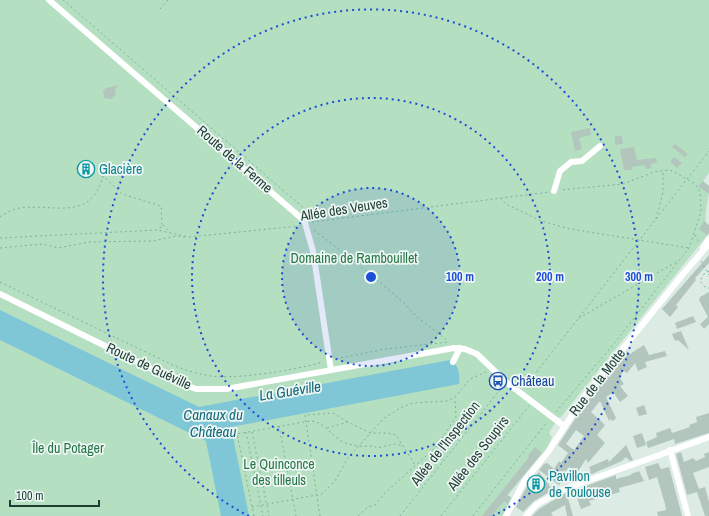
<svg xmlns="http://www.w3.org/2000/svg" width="709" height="516" font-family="'Archivo Narrow',sans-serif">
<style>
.green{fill:#b4dfc0}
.water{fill:#7fc6d6}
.building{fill:#b2c6be;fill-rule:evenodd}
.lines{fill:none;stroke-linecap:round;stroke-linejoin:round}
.path{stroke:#7bb2a2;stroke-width:1;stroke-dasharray:2 3;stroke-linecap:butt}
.minor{stroke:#fff;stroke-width:6}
.ring{fill:none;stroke:#1d4ed8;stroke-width:2;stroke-dasharray:2 4}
.labels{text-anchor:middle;stroke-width:3.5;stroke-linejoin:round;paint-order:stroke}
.street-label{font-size:14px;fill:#1d3c34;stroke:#eef7f3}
.culture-label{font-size:14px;fill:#0d838f;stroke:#eef7f3;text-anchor:start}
.park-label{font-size:14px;fill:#247646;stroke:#eef7f3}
.transit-label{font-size:14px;fill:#164399;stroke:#eef7f3;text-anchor:start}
.water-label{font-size:15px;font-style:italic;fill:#13687c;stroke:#eef7f3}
.centre{fill:#1d4ed8;stroke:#eef7f3;stroke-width:2}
.ring-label{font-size:12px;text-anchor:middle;font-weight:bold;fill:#1d4ed8;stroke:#eef7f3;stroke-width:3.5;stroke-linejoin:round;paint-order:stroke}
</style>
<rect width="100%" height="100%" fill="#ddebe5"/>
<!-- green -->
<path class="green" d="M0,0H709V173L703,181L709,187C709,205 701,215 709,233L561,417L558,418L549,433L552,437L547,448L508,495L512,498L503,516H0Z"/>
<!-- water -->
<path class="water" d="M0,310L199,407L450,360C459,365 460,374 459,384L231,427L249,516H221L206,441L0,340Z"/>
<!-- building -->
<g class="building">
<polygon points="119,85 115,89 116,94 112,99 104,98 103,91 106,88"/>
<polygon points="590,128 591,135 579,138 582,149 575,151 571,132"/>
<polygon points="615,136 622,136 623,144 615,145"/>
<polygon points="675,144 688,154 685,157 672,147"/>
<polygon points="634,147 637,160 656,158 657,163 651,164 651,168 646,169 645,165 632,167 632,170 624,170 620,149"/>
<polygon points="674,157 682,163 677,168 670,162"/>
<circle cx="86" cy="169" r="7"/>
<polygon points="703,181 709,186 709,194 698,186"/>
<polygon points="704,221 709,225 709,233 707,235 699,229"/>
<polygon points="709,255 709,263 695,278 696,280 676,305 678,307 670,317 662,309"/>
<polygon points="709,292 709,324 704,329 700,324 708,317 699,300 700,297"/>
<polygon points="693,316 696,322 677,329 675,323"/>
<polygon points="681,331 689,350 678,340 675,341 672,334"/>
<path d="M644,345L649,355L665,351L667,356L645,362L647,367L638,371L635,363L627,373L624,371L619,377L624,384L620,386L628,396L620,402L613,392L606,397L616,418L613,421L610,419L609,421L600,401L591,412L605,425L597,435L605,443L588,463L586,459L577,473L569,467L562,476L564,478L559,485L539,470L544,464L547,463L554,469L559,461L561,463L568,453L558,445L585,404L627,351L630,354ZM576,430L584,436L574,450L566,444Z"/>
<polygon points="644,405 647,414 639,416 636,408"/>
<polygon points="709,413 709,433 675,444 674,439 648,448 646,442 657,437 656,433 670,428 672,433 690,427 689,425 697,422 696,417"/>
<polygon points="642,433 646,445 637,448 633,436"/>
<polygon points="626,445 633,460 630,461 626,457 622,461 587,476 586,474 591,471 589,467 608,459 609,462"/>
<polygon points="535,447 542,453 507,495 511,497 507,504 504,501 492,516 482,516 529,457 528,456"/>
<polygon points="681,452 684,462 693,458 696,461 705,457 704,454 709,452 709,467 693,473 699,489 705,487 709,502 709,516 705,516 697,492 687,495 676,454"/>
<polygon points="658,463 661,469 669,467 682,516 658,516 657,512 666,510 665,504 657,477 649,480 645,467"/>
<polygon points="639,471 644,481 619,488 620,492 589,501 591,505 581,509 576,495 568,498 573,516 567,516 565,505 551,513 553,516 532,516 539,509 564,494 616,475 616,479 631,475 631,474"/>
<polygon points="539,472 553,490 534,501 523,512 516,507 526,488"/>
</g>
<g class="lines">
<!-- path -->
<g class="path">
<polyline points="63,0 306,210 309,218"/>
<polyline points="160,9 168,0"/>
<polyline points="500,198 506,204 541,221 570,229 689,248"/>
<path d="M0,217C6,213 13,209 20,208C52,203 91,223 103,176L122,194L161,206L162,227L157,229"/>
<polyline points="656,219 663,192 663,171"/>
<polyline points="312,222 549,192"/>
<polyline points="163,225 169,231"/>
<polyline points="314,230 364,269 404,303 417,317 448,341"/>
<polyline points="695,235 699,242"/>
<polyline points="0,238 157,230 189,237 299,226"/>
<polyline points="0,248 43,244 58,248 90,242 153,241 176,236 187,237"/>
<polyline points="701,261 709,275"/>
<polyline points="709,271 704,274 700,281 705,287 709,288"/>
<path d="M0,282L175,366C185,370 195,373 205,375C232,381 295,370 323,362"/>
<polyline points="579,318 678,261"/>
<polyline points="336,359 385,349 449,342"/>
<polyline points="524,388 709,151"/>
<polyline points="556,412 612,346 689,248 701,212 700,192 695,184 675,172 669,170 654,172 623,184 560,190"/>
<polyline points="279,426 296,516"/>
<polyline points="327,428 348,422 370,433 388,433 396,435 415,465"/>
<polyline points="246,432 263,516"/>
<polyline points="252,432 269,516"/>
<polyline points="252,507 322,494 335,481 348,458 383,419 400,408 413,403 447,401 455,397 470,379 486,372"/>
<path d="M254,516L237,434L310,421C324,422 327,431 337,438C347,446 361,447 374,446L377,448L395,444L403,446"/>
<polyline points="320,516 305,415 333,413 348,422"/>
<polyline points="358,516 368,507 375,505 384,494 436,447 456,417 455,398"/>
<polyline points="400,516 502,387"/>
<polyline points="441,516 529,406"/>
<polyline points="473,516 547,422"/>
</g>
<!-- minor -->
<g class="minor">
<polyline points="49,0 301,218 305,223 313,251 331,370"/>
<polyline points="554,191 560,171 571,162 582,161 600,146"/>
<polyline points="703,248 709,239"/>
<polyline points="0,294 180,383 196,389 226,389 454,348 465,349 477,354 506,382 564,426"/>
<polyline points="453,362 460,348"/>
<polyline points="670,450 688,516"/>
<polyline points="506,516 525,480 548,452 584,397 683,274 709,244"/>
<polyline points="526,516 536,505 562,490 709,437"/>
</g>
</g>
<!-- distance rings -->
<circle cx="371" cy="277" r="89" fill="#1d4ed8" fill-opacity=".12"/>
<g class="ring">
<circle cx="371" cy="277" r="89"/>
<circle cx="371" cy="277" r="179"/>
<path d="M249 516A268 268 0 1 1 493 516"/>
</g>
<!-- icons -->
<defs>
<symbol id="building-ring" viewBox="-11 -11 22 22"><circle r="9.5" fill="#eef7f3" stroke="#0f9aa8" stroke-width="1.5"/><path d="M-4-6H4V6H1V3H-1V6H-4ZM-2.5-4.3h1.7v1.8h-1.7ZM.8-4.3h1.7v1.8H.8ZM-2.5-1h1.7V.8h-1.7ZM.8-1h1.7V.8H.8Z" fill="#0f9aa8"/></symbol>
<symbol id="bus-ring" viewBox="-11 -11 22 22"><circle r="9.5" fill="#eef7f3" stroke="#1a4fb4" stroke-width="1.5"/><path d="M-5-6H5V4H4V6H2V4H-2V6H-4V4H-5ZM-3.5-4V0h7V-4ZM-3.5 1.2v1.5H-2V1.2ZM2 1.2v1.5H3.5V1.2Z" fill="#1a4fb4"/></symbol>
</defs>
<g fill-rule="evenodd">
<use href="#building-ring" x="76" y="159" width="20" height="20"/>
<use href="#bus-ring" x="488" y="371" width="20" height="20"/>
<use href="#building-ring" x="526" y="474" width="20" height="20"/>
</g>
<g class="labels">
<!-- street labels -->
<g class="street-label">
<text transform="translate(235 159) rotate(41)" y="5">Route de la Ferme</text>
<text transform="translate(344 209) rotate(-9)" y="5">Allée des Veuves</text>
<text transform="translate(149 366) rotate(25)" y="5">Route de Guéville</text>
<text transform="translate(597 382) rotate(-52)" y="5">Rue de la Motte</text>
<text transform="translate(445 443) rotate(-52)" y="5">Allée de l'Inspection</text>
<text transform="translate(478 453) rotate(-52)" y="5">Allée des Soupirs</text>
</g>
<!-- culture labels -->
<g class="culture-label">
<text x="99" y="174">Glacière</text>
<text x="549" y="481">Pavillon<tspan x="549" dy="16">de Toulouse</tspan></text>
</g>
<!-- park labels -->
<g class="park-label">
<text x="354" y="263">Domaine de Rambouillet</text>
<text x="68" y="453">Île du Potager</text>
<text x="279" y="469">Le Quinconce<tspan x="279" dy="16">des tilleuls</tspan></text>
</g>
<!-- transit labels -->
<g class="transit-label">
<text x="511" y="386">Château</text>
</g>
<!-- water labels -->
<g class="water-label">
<text transform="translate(290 391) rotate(-9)" y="5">La Guéville</text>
<text x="213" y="420">Canaux du<tspan x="213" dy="17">Château</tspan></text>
</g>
</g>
<circle cx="371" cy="277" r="6" class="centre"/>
<g class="ring-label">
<text x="460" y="281">100 m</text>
<text x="550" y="281">200 m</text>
<text x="639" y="281">300 m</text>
</g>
<!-- scale -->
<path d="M10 500v6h89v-6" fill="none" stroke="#1d3c34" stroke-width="2"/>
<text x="16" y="500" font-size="12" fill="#1d3c34" stroke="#eef7f3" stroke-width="3" paint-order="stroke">100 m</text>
</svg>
